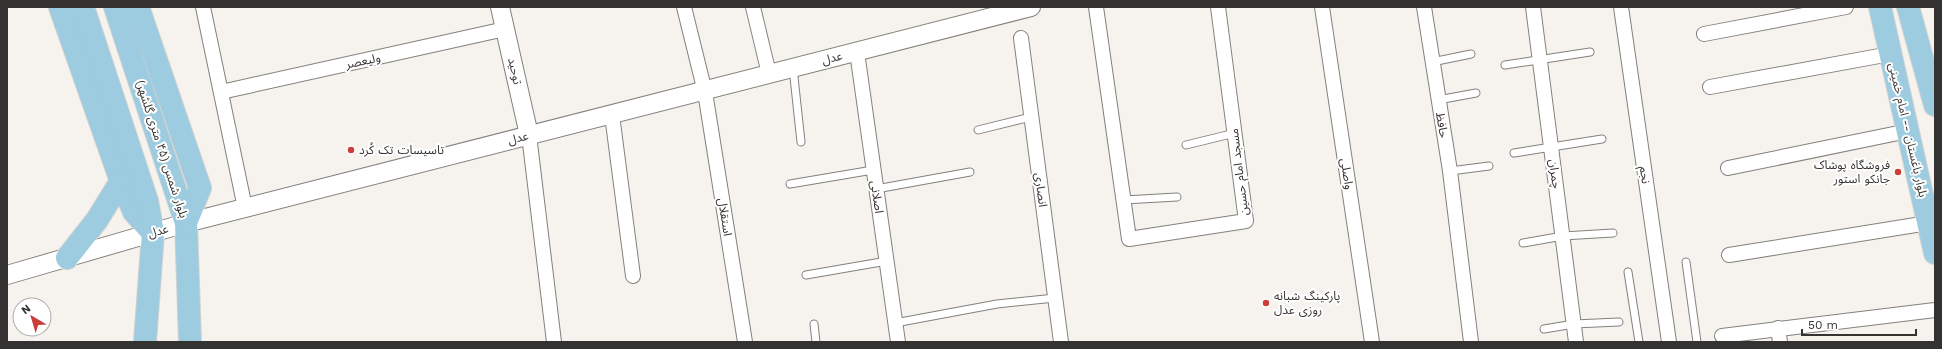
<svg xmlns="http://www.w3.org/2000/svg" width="1942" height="349" font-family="'Work Sans','Noto Sans Arabic',sans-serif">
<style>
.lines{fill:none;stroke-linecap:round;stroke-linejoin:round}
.service-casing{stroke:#83817c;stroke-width:9}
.minor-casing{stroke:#83817c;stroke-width:16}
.tertiary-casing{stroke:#83817c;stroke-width:20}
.primary-casing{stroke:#d2d2d2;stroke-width:24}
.service{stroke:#fff;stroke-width:7}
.minor{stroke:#fff;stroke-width:14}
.tertiary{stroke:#fff;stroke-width:18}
.primary{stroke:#9dcbdf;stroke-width:22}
.poi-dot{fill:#cb3d38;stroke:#fff;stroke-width:1.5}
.labels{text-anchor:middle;stroke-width:4;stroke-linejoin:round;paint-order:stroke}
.street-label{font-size:12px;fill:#343331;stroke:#fff}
.poi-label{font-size:12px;fill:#343331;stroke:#fff;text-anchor:start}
</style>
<rect width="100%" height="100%" fill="#f6f3ee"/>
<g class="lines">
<defs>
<g id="service">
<polyline points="1432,62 1471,54"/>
<polyline points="1505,65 1590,52"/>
<polyline points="793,68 801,142"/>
<polyline points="1438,100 1476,93"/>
<polyline points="978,130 1031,117"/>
<polyline points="1186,145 1235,133"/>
<polyline points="1514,153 1602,139"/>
<polyline points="1450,171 1489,166"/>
<polyline points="790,184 873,170"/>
<polyline points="876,189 970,172"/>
<polyline points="1124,200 1177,197"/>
<polyline points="1523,243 1563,236 1613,233"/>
<polyline points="1686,262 1697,342"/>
<polyline points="1628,272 1639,342"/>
<polyline points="806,275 887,261"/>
<polyline points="895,323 997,304 1055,298"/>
<polyline points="814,324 816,342"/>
<polyline points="1544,329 1574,324 1619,322"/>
</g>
<g id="minor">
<polyline points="203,7 245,208"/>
<polyline points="684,7 705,92 745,342"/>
<polyline points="753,7 769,74"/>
<polyline points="1096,7 1129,239 1246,221 1218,7"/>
<polyline points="1322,7 1372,342"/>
<polyline points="1424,7 1450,171 1471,342"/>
<polyline points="1533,7 1576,342"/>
<polyline points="1621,7 1669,342"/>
<polyline points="1704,34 1846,7"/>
<polyline points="1021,38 1061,342"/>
<polyline points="857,52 898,342"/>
<polyline points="1710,87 1890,54"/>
<polyline points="221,92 505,29"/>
<polyline points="612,115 633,276"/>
<polyline points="529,135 554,342"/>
<polyline points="1728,168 1908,131"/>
<polyline points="1729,255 1928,223"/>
<polyline points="1778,328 1780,342"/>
<polyline points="1722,336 1935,310"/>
</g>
<g id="tertiary">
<polyline points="500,7 529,135"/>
<polyline points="7,275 186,223 1031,7"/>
</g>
<g id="primary">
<polyline points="60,7 121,181 134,212 153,233"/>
<polyline points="83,7 147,201 153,233 145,342"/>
<polyline points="115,7 186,223 190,342"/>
<polyline points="138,7 200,188 186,223"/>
<polyline points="1880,7 1935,253"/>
<polyline points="1908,7 1935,105"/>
<polyline points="67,258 97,220 121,181"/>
</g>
</defs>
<!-- service casing -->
<use href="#service" class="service-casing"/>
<!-- minor casing -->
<use href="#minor" class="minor-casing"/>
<!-- tertiary casing -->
<use href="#tertiary" class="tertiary-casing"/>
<!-- primary casing -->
<use href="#primary" class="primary-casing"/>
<!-- service -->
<use href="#service" class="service"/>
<!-- minor -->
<use href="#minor" class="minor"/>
<!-- tertiary -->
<use href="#tertiary" class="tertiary"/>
<!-- primary -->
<use href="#primary" class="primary"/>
</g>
<!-- markers -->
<g class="poi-dot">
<circle cx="351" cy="150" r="4"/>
<circle cx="1898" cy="172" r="4"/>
<circle cx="1266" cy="303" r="4"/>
</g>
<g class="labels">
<!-- street labels -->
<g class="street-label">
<text transform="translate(832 58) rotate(-14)" y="4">عدل</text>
<text transform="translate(363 61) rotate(-12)" y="4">ولیعصر</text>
<text transform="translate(515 71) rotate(77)" y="4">توحید</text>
<text transform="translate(1442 125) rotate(81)" y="4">حافظ</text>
<text transform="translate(1908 130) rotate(77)" y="4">بلوار باغستان -- امام خمینی</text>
<text transform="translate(518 138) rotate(-14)" y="4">عدل</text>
<text transform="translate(162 149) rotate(72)" y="4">بلوار شمس (۴۵ متری گلشهر)</text>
<text transform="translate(1239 172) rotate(-97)" y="4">مسجد امام حسین</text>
<text transform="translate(1347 174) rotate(81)" y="4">واصلی</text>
<text transform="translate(1555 174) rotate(83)" y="4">چمران</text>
<text transform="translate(1645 175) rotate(82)" y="4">نجم</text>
<text transform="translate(1041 190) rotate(83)" y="4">انصاری</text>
<text transform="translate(877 197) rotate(82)" y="4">اصلانی</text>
<text transform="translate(725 217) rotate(81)" y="4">استقلال</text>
<text transform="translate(158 231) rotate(-16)" y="4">عدل</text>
</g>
<!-- poi labels -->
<g class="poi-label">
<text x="359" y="154">تاسیسات تک کُرد</text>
<text x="1890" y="169" text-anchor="end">فروشگاه پوشاک<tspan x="1890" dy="14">جانکو استور</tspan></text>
<text x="1274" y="300">پارکینگ شبانه<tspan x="1274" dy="14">روزی عدل</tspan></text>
</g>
</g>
<!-- border -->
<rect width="1942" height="349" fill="none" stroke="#343331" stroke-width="16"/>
<!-- north arrow -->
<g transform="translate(32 317) rotate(322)"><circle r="19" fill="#ffffff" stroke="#aeadad"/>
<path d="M0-3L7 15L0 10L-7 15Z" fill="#cb3d38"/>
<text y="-6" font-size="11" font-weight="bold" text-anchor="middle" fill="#343331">N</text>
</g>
<!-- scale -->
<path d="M1802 329v6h114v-6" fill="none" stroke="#343331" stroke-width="2"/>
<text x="1808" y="329" font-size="12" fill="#343331" stroke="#ffffff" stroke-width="3" paint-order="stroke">50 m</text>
</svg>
